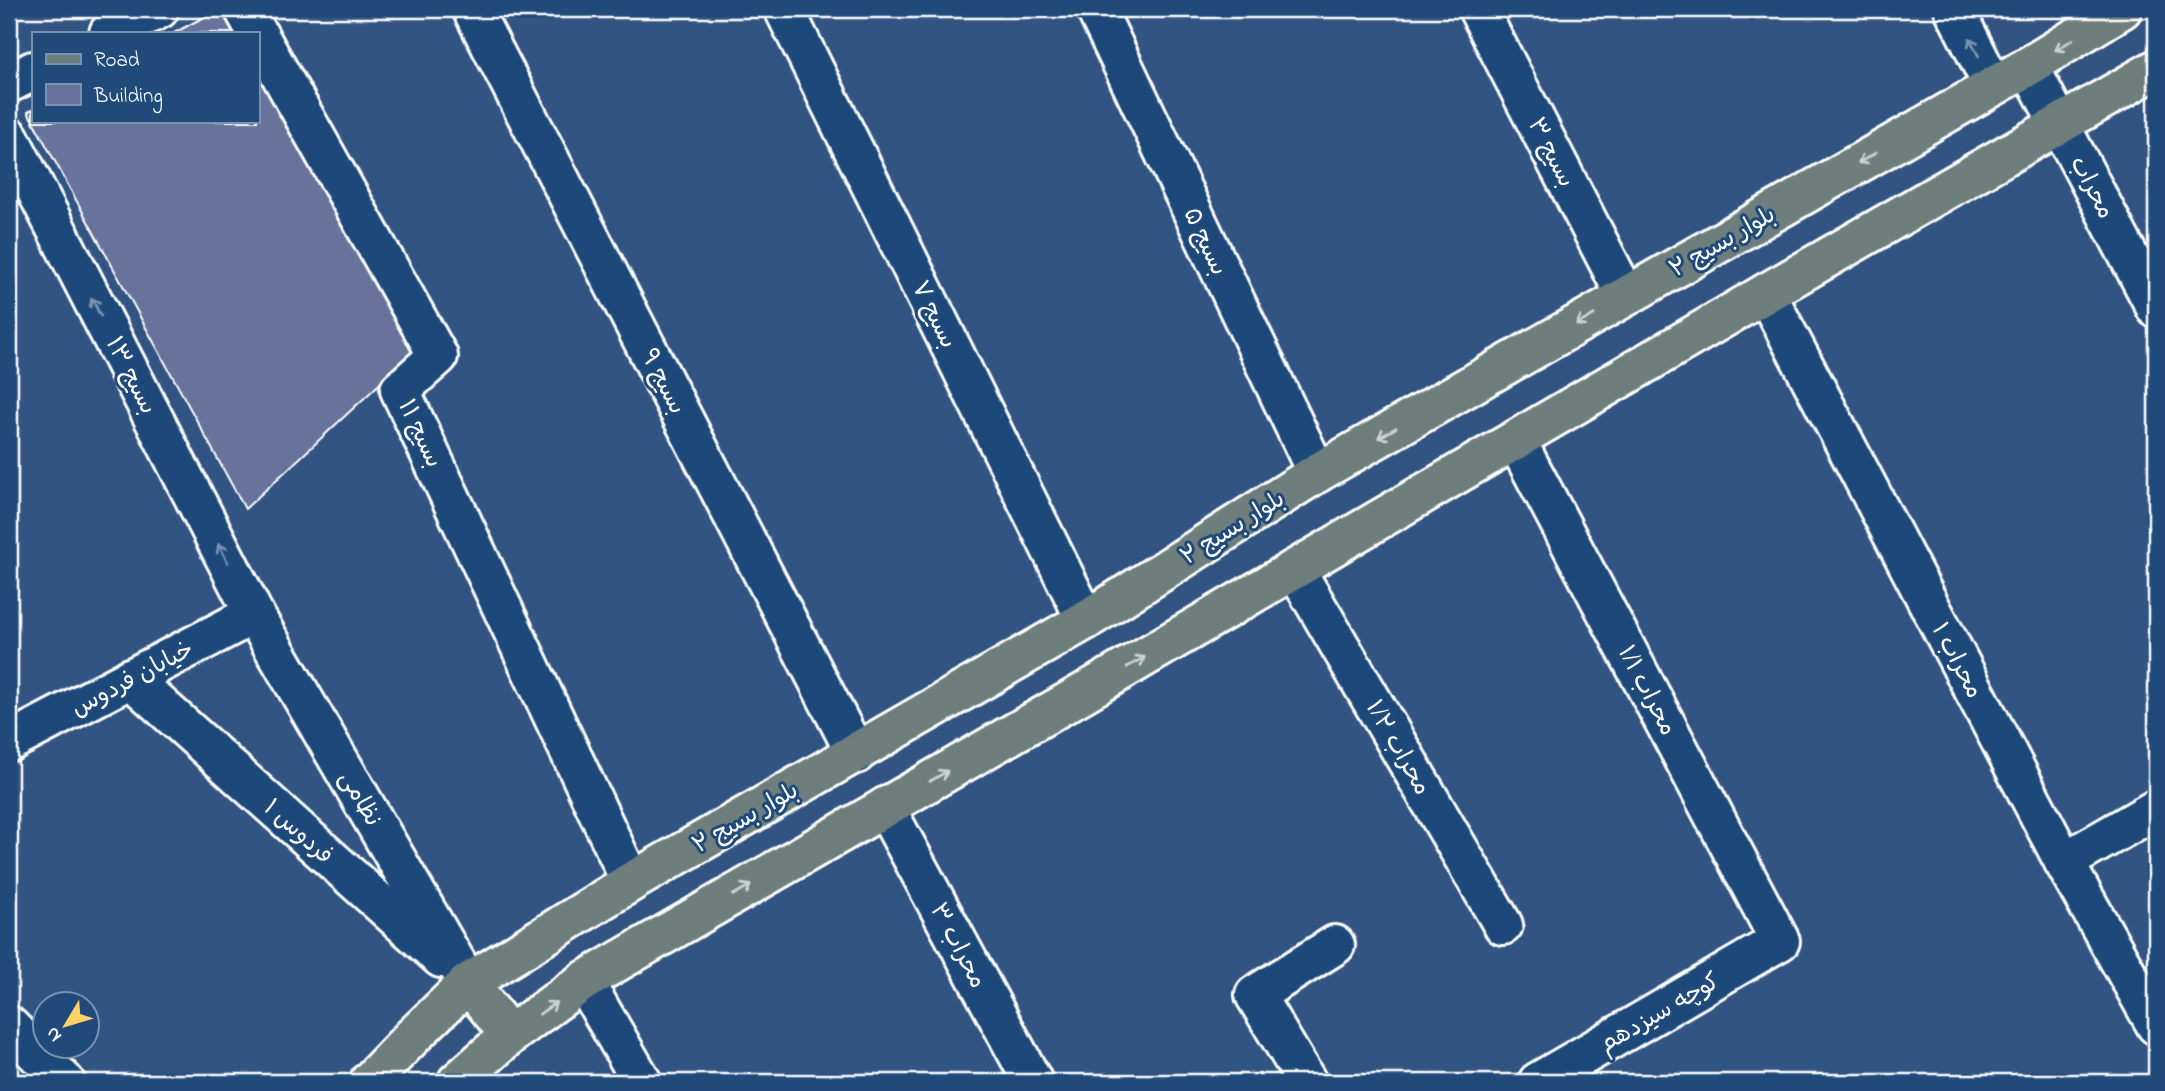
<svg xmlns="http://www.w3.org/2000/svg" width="2165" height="1091" font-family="'Indie Flower','Playpen Sans Arabic',sans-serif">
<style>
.building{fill:#67739c;stroke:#fff;stroke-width:2}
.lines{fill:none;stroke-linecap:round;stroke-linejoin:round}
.minor-casing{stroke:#fff;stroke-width:44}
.major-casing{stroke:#fff;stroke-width:44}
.minor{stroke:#1f4a7a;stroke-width:38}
.major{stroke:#6d7e7c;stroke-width:38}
.oneway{stroke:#ccd2d1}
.oneway2{stroke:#7992af}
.labels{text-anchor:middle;stroke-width:6;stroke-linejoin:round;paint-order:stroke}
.street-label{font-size:24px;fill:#fff;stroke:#1f4a7a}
</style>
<rect width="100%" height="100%" fill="#325482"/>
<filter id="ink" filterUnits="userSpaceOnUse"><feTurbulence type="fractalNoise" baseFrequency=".0143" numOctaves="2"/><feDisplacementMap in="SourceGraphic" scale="14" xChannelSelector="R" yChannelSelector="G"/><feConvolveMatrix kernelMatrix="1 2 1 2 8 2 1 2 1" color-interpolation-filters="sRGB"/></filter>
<g filter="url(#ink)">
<!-- building -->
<g class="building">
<polygon points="219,9 228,9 242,33 174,33"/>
<polygon points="257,61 417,349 245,509 28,112 33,109 33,121 257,121"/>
</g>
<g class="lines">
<defs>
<g id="minor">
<polyline points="244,9 438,356 400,390 631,882"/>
<polyline points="472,9 856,754"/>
<polyline points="784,9 1086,620"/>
<polyline points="1096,9 1317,473"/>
<polyline points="1478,9 1626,296"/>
<polyline points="1954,9 1993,86"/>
<polyline points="109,33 159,9"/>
<polyline points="2029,66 2156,308"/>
<polyline points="9,83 33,71"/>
<polyline points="9,137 254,614 468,983"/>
<polyline points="1766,293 2064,862 2156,1025"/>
<polyline points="1516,440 1780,941 1538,1082"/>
<polyline points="1295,569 1503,925"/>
<polyline points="130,678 441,958"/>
<polyline points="9,742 254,614"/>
<polyline points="885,807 1033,1082"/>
<polyline points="2064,862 2156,809"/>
<polyline points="584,981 642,1082"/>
<polyline points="9,1026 65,1082"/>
<polyline points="1307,1082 1255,995 1335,945"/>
</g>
<g id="major">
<polyline points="468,983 510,1035"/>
<polyline points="369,1082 413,1036 468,983 631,882 1086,620 1317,473 2029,66 2122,9"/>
<polyline points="457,1082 510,1035 584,981 1078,696 1766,293 2156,69"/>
</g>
</defs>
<!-- minor casing -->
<use href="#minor" class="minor-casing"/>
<!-- major casing -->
<use href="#major" class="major-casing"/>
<!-- minor -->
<use href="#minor" class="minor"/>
<!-- major -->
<use href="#major" class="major"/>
</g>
<!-- one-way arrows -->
<defs><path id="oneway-shaft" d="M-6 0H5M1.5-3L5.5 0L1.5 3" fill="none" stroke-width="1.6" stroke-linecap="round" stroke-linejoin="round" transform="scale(1.75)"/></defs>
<g class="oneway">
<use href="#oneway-shaft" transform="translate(2064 45) rotate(148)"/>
<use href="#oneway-shaft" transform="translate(1867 158) rotate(150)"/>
<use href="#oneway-shaft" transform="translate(1585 320) rotate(150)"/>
<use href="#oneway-shaft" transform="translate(1387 433) rotate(150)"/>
<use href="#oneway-shaft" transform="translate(1136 662) rotate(-30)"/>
<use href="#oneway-shaft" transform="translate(939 776) rotate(-30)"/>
<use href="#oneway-shaft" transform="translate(742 890) rotate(-30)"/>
<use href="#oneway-shaft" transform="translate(548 1008) rotate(-36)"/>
</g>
<g class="oneway2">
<use href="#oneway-shaft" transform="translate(1974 47) rotate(-117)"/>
<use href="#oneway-shaft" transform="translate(96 307) rotate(-117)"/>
<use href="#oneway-shaft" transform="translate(223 553) rotate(-117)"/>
</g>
</g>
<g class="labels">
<!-- street labels -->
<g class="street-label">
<text transform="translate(1552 152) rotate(63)" y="8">۳ بسیج</text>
<text transform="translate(2093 187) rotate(62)" y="8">محراب</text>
<text transform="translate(1206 241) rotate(65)" y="8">۵ بسیج</text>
<text transform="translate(1722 241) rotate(-30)" y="8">بلوار بسیج ۲</text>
<text transform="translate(935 314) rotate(64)" y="8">۷ بسیج</text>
<text transform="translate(132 375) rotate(63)" y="8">۱۳ بسیج</text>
<text transform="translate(664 381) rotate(63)" y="8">۹ بسیج</text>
<text transform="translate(421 433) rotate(65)" y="8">۱۱ بسیج</text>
<text transform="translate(1232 527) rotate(-32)" y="8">بلوار بسیج ۲</text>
<text transform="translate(1958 660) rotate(62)" y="8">محراب ۱</text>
<text transform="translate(132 678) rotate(-28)" y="8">خیابان فردوس</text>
<text transform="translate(1648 690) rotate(62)" y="8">محراب ۱/۱</text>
<text transform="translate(1399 747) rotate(60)" y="8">محراب ۱/۲</text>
<text transform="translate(361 798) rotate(60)" y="8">نظامی</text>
<text transform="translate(745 817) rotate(-30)" y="8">بلوار بسیج ۲</text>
<text transform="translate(299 831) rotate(42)" y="8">فردوس ۱</text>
<text transform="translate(959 945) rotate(62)" y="8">محراب ۳</text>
<text transform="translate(1659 1012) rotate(-30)" y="8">کوچه سیزدهم</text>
</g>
</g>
<!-- margin -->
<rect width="2165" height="1091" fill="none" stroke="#1f4a7a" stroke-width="35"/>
<rect x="18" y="18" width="2130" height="1056" fill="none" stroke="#fff" stroke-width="2.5" filter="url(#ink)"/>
<!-- legend -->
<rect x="32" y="32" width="228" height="91" fill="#1f4a7a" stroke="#7992af" stroke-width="2"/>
<rect x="46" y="54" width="35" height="10" fill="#6d7e7c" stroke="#7992af" stroke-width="2"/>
<text x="94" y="66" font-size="21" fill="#ffffff">Road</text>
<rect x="46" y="84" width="35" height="21" fill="#67739c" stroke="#7992af" stroke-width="2"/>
<text x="94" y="102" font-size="21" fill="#ffffff">Building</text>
<!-- north arrow -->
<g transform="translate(66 1025) rotate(232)"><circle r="33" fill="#1f4a7a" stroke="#7992af" stroke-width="2"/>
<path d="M0-5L12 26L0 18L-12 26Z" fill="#ffd166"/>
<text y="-10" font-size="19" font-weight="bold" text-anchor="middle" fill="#ffffff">N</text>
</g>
</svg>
